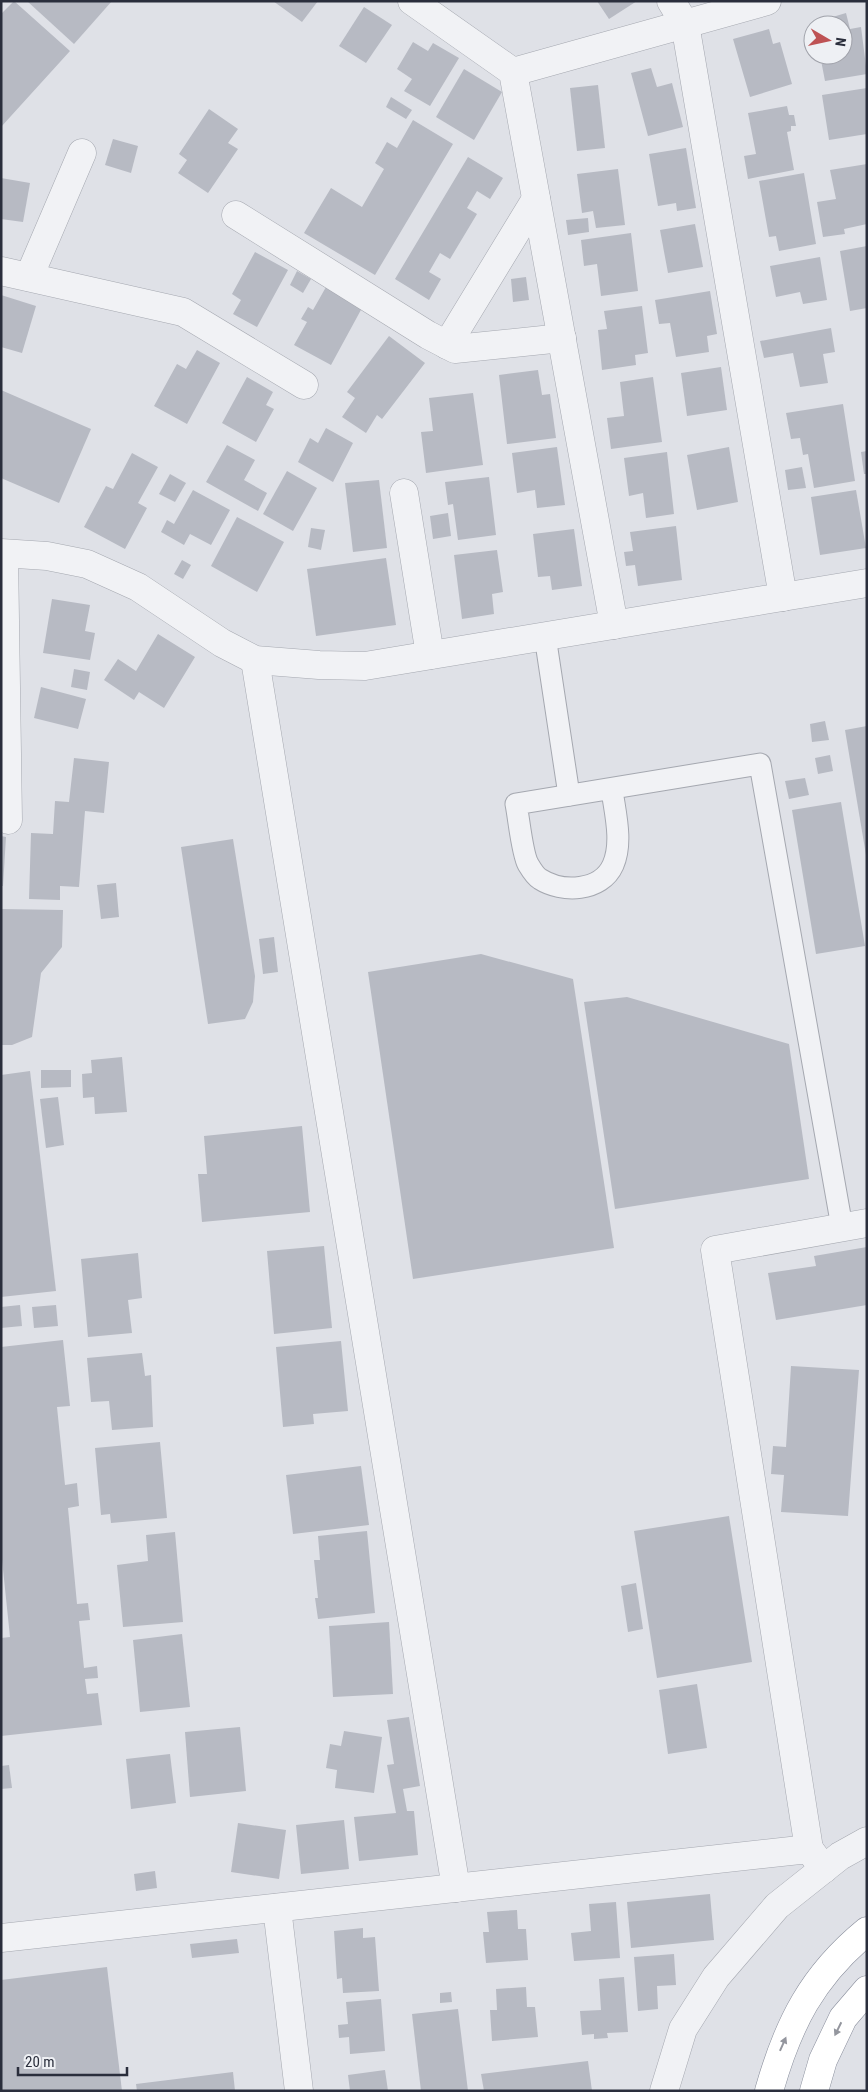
<svg xmlns="http://www.w3.org/2000/svg" width="868" height="2092" font-family="'Roboto Condensed',sans-serif">
<style>
.building{fill:#b7bac3}
.lines{fill:none;stroke-linecap:round;stroke-linejoin:round}
.lane-casing{stroke:#a5a8b0;stroke-width:23}
.street-casing{stroke:#a5a8b0;stroke-width:29}
.highway-casing{stroke:#888d9b;stroke-width:29}
.lane{stroke:#f1f2f5;stroke-width:21}
.street{stroke:#f1f2f5;stroke-width:28}
.highway{stroke:#fff;stroke-width:28}
.oneway{fill:#94969e}
</style>
<rect width="100%" height="100%" fill="#dfe1e7"/>
<!-- building -->
<g class="building">
<polygon points="14,1 70,51 1,127 1,12 2,13"/>
<polygon points="27,1 112,1 74,44"/>
<polygon points="273,1 318,1 302,22"/>
<polygon points="597,1 637,1 609,19"/>
<polygon points="364,7 392,25 366,63 339,46"/>
<polygon points="846,13 850,29 861,27 867,74 825,81 820,55 843,55 843,25 813,25 813,36 809,24"/>
<polygon points="769,29 773,44 780,42 792,84 750,97 733,39"/>
<polygon points="413,42 428,51 433,43 459,58 430,106 404,91 412,79 397,69"/>
<polygon points="651,68 657,87 672,83 683,127 648,136 631,73"/>
<polygon points="464,69 502,92 474,140 436,117"/>
<polygon points="598,85 605,148 577,151 570,88"/>
<polygon points="867,88 867,134 829,140 822,95"/>
<polygon points="391,97 412,110 406,119 386,107"/>
<polygon points="787,106 789,115 794,115 796,126 791,126 791,131 787,132 794,170 748,179 744,156 756,154 748,113"/>
<polygon points="209,109 238,129 228,143 238,149 208,193 178,173 187,160 179,154"/>
<polygon points="413,120 453,144 375,275 304,233 331,188 362,207 384,169 375,163 387,142 397,148"/>
<polygon points="113,139 138,146 131,173 105,165"/>
<polygon points="686,148 696,208 677,211 676,203 658,206 649,154"/>
<polygon points="468,157 503,178 490,199 477,191 467,208 477,214 450,259 440,253 429,272 441,279 429,300 395,279"/>
<polygon points="867,164 867,224 844,229 845,234 823,237 817,202 836,199 830,170"/>
<polygon points="618,169 625,225 596,228 593,211 582,213 577,174"/>
<polygon points="804,173 816,244 779,251 776,236 769,237 759,181"/>
<polygon points="1,178 30,183 23,222 1,219"/>
<polygon points="588,218 589,232 568,235 566,220"/>
<polygon points="695,224 703,267 668,273 660,230"/>
<polygon points="631,233 638,291 601,296 597,264 584,266 581,240"/>
<polygon points="867,246 867,308 850,311 840,251"/>
<polygon points="255,252 288,270 257,327 233,314 241,300 232,294"/>
<polygon points="820,257 827,300 803,304 800,292 776,297 770,266"/>
<polygon points="297,271 311,279 303,293 290,285"/>
<polygon points="526,277 529,300 513,302 511,279"/>
<polygon points="326,287 362,308 331,365 294,345 307,322 301,319 308,307 313,310"/>
<polygon points="710,291 717,334 707,336 709,352 676,357 670,323 659,324 655,300"/>
<polygon points="1,295 36,306 22,353 1,347"/>
<polygon points="642,306 648,353 635,355 636,365 602,370 598,330 607,329 604,311"/>
<polygon points="831,328 835,352 823,354 828,383 800,387 793,353 764,358 760,341"/>
<polygon points="389,336 425,363 382,419 377,415 366,433 342,417 355,398 347,392"/>
<polygon points="197,350 220,363 187,424 154,406 177,364 186,369"/>
<polygon points="721,367 727,410 687,416 681,373"/>
<polygon points="538,370 542,395 550,394 556,438 507,444 499,375"/>
<polygon points="247,377 273,392 266,405 274,409 256,442 222,423"/>
<polygon points="653,377 662,442 611,449 607,418 624,416 620,382"/>
<polygon points="1,390 91,429 59,503 1,478"/>
<polygon points="473,393 483,465 426,473 421,432 433,431 429,398"/>
<polygon points="843,404 855,481 814,488 808,454 803,455 800,438 791,439 786,413"/>
<polygon points="326,428 353,443 333,482 298,462 310,438 318,443"/>
<polygon points="227,445 255,460 244,480 267,493 258,511 206,482"/>
<polygon points="557,447 565,505 537,508 535,490 517,493 512,453"/>
<polygon points="729,447 738,502 697,510 687,455"/>
<polygon points="867,451 867,474 864,474 861,452"/>
<polygon points="667,452 674,514 646,518 643,493 629,496 624,458"/>
<polygon points="132,453 158,467 138,503 147,508 125,549 84,527 106,486 113,489"/>
<polygon points="802,467 806,488 788,490 785,470"/>
<polygon points="287,471 317,488 293,531 263,514"/>
<polygon points="170,474 186,483 175,502 159,494"/>
<polygon points="489,477 496,535 458,540 453,504 448,505 445,482"/>
<polygon points="379,480 387,548 353,552 345,483"/>
<polygon points="193,490 230,510 211,545 190,534 184,545 161,532 167,520 174,524"/>
<polygon points="856,490 866,548 820,555 811,497"/>
<polygon points="448,513 451,536 433,539 430,516"/>
<polygon points="237,517 284,542 257,592 211,566"/>
<polygon points="676,526 682,580 638,586 635,565 626,566 624,552 633,551 630,532"/>
<polygon points="311,528 325,530 321,550 308,547"/>
<polygon points="574,529 582,586 552,590 550,576 538,577 533,534"/>
<polygon points="497,550 503,592 492,594 494,614 462,619 454,555"/>
<polygon points="386,558 396,625 316,636 307,569"/>
<polygon points="182,560 191,565 183,579 174,574"/>
<polygon points="52,599 90,605 85,631 95,633 90,660 43,653"/>
<polygon points="158,634 195,657 164,708 139,692 134,700 104,680 118,659 136,671"/>
<polygon points="74,669 90,672 87,690 71,687"/>
<polygon points="41,687 86,699 78,729 34,718"/>
<polygon points="825,721 829,740 812,742 810,724"/>
<polygon points="867,726 867,855 866,855 845,730"/>
<polygon points="830,755 833,771 818,774 815,758"/>
<polygon points="74,758 109,762 104,813 85,811 79,887 60,886 60,900 29,899 31,833 53,834 55,801 69,802"/>
<polygon points="805,778 809,795 789,799 785,781"/>
<polygon points="841,802 865,946 816,954 792,810"/>
<polygon points="1,836 6,837 3,886 1,886"/>
<polygon points="233,839 255,976 253,1002 245,1019 208,1024 181,847"/>
<polygon points="116,883 119,917 101,919 97,885"/>
<polygon points="1,909 63,910 62,947 41,973 32,1037 12,1045 1,1045"/>
<polygon points="274,937 278,972 263,974 259,939"/>
<polygon points="481,954 573,979 614,1248 413,1279 368,972"/>
<polygon points="627,997 789,1044 809,1179 615,1209 584,1002"/>
<polygon points="122,1057 127,1112 95,1114 94,1097 83,1098 82,1074 92,1073 91,1060"/>
<polygon points="41,1070 71,1070 71,1087 41,1088"/>
<polygon points="30,1071 56,1291 1,1297 1,1075"/>
<polygon points="58,1097 64,1145 46,1148 40,1099"/>
<polygon points="302,1126 310,1212 202,1222 198,1174 207,1174 204,1136"/>
<polygon points="324,1246 332,1328 274,1334 267,1251"/>
<polygon points="867,1247 867,1305 776,1320 768,1273 816,1266 814,1256"/>
<polygon points="138,1253 142,1298 128,1300 132,1333 88,1337 81,1259"/>
<polygon points="20,1305 22,1326 1,1328 1,1307"/>
<polygon points="56,1305 58,1326 34,1328 32,1307"/>
<polygon points="63,1340 70,1406 57,1407 65,1485 77,1483 79,1506 68,1508 77,1604 88,1603 90,1620 79,1621 84,1668 97,1666 98,1678 85,1679 87,1694 98,1693 102,1725 1,1736 1,1638 10,1637 1,1550 1,1347"/>
<polygon points="341,1341 348,1411 313,1414 314,1424 283,1427 276,1347"/>
<polygon points="142,1353 145,1376 151,1375 153,1427 112,1430 109,1401 91,1402 87,1358"/>
<polygon points="791,1366 859,1370 848,1516 781,1512 784,1475 771,1474 773,1446 786,1447"/>
<polygon points="160,1442 167,1518 111,1523 110,1514 101,1515 95,1448"/>
<polygon points="361,1466 369,1525 293,1534 286,1475"/>
<polygon points="729,1516 752,1662 657,1678 634,1531"/>
<polygon points="367,1531 375,1613 318,1619 315,1598 318,1598 314,1560 320,1560 318,1536"/>
<polygon points="175,1532 183,1622 123,1627 117,1565 148,1561 146,1535"/>
<polygon points="636,1583 643,1629 628,1632 621,1586"/>
<polygon points="389,1622 393,1694 333,1697 329,1626"/>
<polygon points="182,1634 190,1707 140,1712 133,1640"/>
<polygon points="697,1684 707,1748 668,1754 659,1690"/>
<polygon points="409,1717 420,1786 403,1789 407,1811 414,1811 418,1855 359,1861 354,1817 396,1813 387,1765 394,1764 387,1720"/>
<polygon points="240,1727 246,1791 190,1797 185,1732"/>
<polygon points="344,1731 382,1737 374,1793 335,1788 337,1770 326,1768 330,1744 341,1746"/>
<polygon points="170,1754 176,1803 131,1809 126,1759"/>
<polygon points="9,1765 12,1788 1,1789 1,1766"/>
<polygon points="344,1820 349,1869 301,1874 296,1825"/>
<polygon points="238,1823 286,1830 279,1879 231,1872"/>
<polygon points="155,1871 157,1888 136,1891 134,1874"/>
<polygon points="710,1894 714,1940 631,1948 627,1902"/>
<polygon points="616,1902 620,1958 574,1961 571,1933 591,1931 589,1904"/>
<polygon points="517,1910 518,1929 526,1929 528,1960 486,1963 483,1932 489,1932 487,1912"/>
<polygon points="363,1928 363,1938 375,1937 379,1991 343,1993 342,1978 337,1979 334,1931"/>
<polygon points="237,1939 239,1953 192,1958 190,1944"/>
<polygon points="674,1954 676,1985 657,1986 658,2009 638,2011 634,1957"/>
<polygon points="107,1967 122,2091 1,2091 1,1980"/>
<polygon points="624,1977 628,2032 607,2033 608,2038 594,2039 594,2034 582,2035 580,2011 601,2010 599,1979"/>
<polygon points="526,1987 527,2007 535,2007 538,2037 492,2041 490,2010 497,2010 496,1989"/>
<polygon points="451,1992 452,2002 440,2003 440,1993"/>
<polygon points="381,1999 385,2051 350,2054 349,2037 339,2038 338,2025 348,2024 346,2002"/>
<polygon points="458,2009 468,2091 421,2091 412,2014"/>
<polygon points="588,2061 592,2091 484,2091 481,2074"/>
<polygon points="385,2070 388,2091 350,2091 348,2075"/>
<polygon points="233,2072 235,2091 137,2091 136,2084"/>
</g>
<g class="lines">
<defs>
<g id="lane">
<polyline points="545,636 569,795"/>
<path d="M612,790C615,813 623,842 613,865C601,892 562,893 540,879C535,876 531,869 528,864C522,853 519,819 516,804L760,764L842,1227"/>
</g>
<g id="street">
<polyline points="412,1 513,72 614,625"/>
<polyline points="671,1 685,24 783,597"/>
<polyline points="513,72 767,1"/>
<polyline points="236,215 428,335 455,349 562,338"/>
<polyline points="1,271 183,312 304,385"/>
<polyline points="29,277 82,153"/>
<polyline points="447,345 536,199"/>
<polyline points="404,493 430,655"/>
<polyline points="1,553 47,556 87,564 138,587 222,643 255,660 319,665 365,666 867,583"/>
<polyline points="4,554 8,820"/>
<polyline points="255,660 456,1888"/>
<polyline points="809,1849 715,1250 867,1223"/>
<polyline points="277,1908 299,2091"/>
<polyline points="1,1938 809,1849 824,1869"/>
<polyline points="664,2091 683,2029 716,1977 777,1906 840,1856 867,1841"/>
</g>
<g id="highway">
<path d="M769,2091C788,2024 812,1976 867,1931"/>
<polyline points="814,2091 823,2060 843,2018 867,1990"/>
</g>
</defs>
<!-- lane casing -->
<use href="#lane" class="lane-casing"/>
<!-- street casing -->
<use href="#street" class="street-casing"/>
<!-- highway casing -->
<use href="#highway" class="highway-casing"/>
<!-- lane -->
<use href="#lane" class="lane"/>
<!-- street -->
<use href="#street" class="street"/>
<!-- highway -->
<use href="#highway" class="highway"/>
</g>
<!-- one-way arrows -->
<defs><path id="oneway-solid" d="M-6-.8H1V-3.2L6.5 0L1 3.2V.8H-6Z" transform="scale(1.25)"/></defs>
<g class="oneway">
<use href="#oneway-solid" transform="translate(838 2029) rotate(116)"/>
<use href="#oneway-solid" transform="translate(783 2044) rotate(-66)"/>
</g>
<!-- border -->
<rect width="868" height="2092" fill="none" stroke="#2a2e3c" stroke-width="5"/>
<!-- north arrow -->
<g transform="translate(828 40) rotate(99)"><circle r="24" fill="#eef0f4" stroke="#a0a2aa"/>
<path d="M0-4L9 19L0 12L-9 19Z" fill="#be5254"/>
<text y="-8" font-size="14" font-weight="bold" text-anchor="middle" fill="#2a2e3c">N</text>
</g>
<!-- scale -->
<path d="M18 2067v8h109v-8" fill="none" stroke="#2a2e3c" stroke-width="2.5"/>
<text x="25" y="2067" font-size="15" fill="#2a2e3c" stroke="#eef0f4" stroke-width="4" paint-order="stroke">20 m</text>
</svg>
